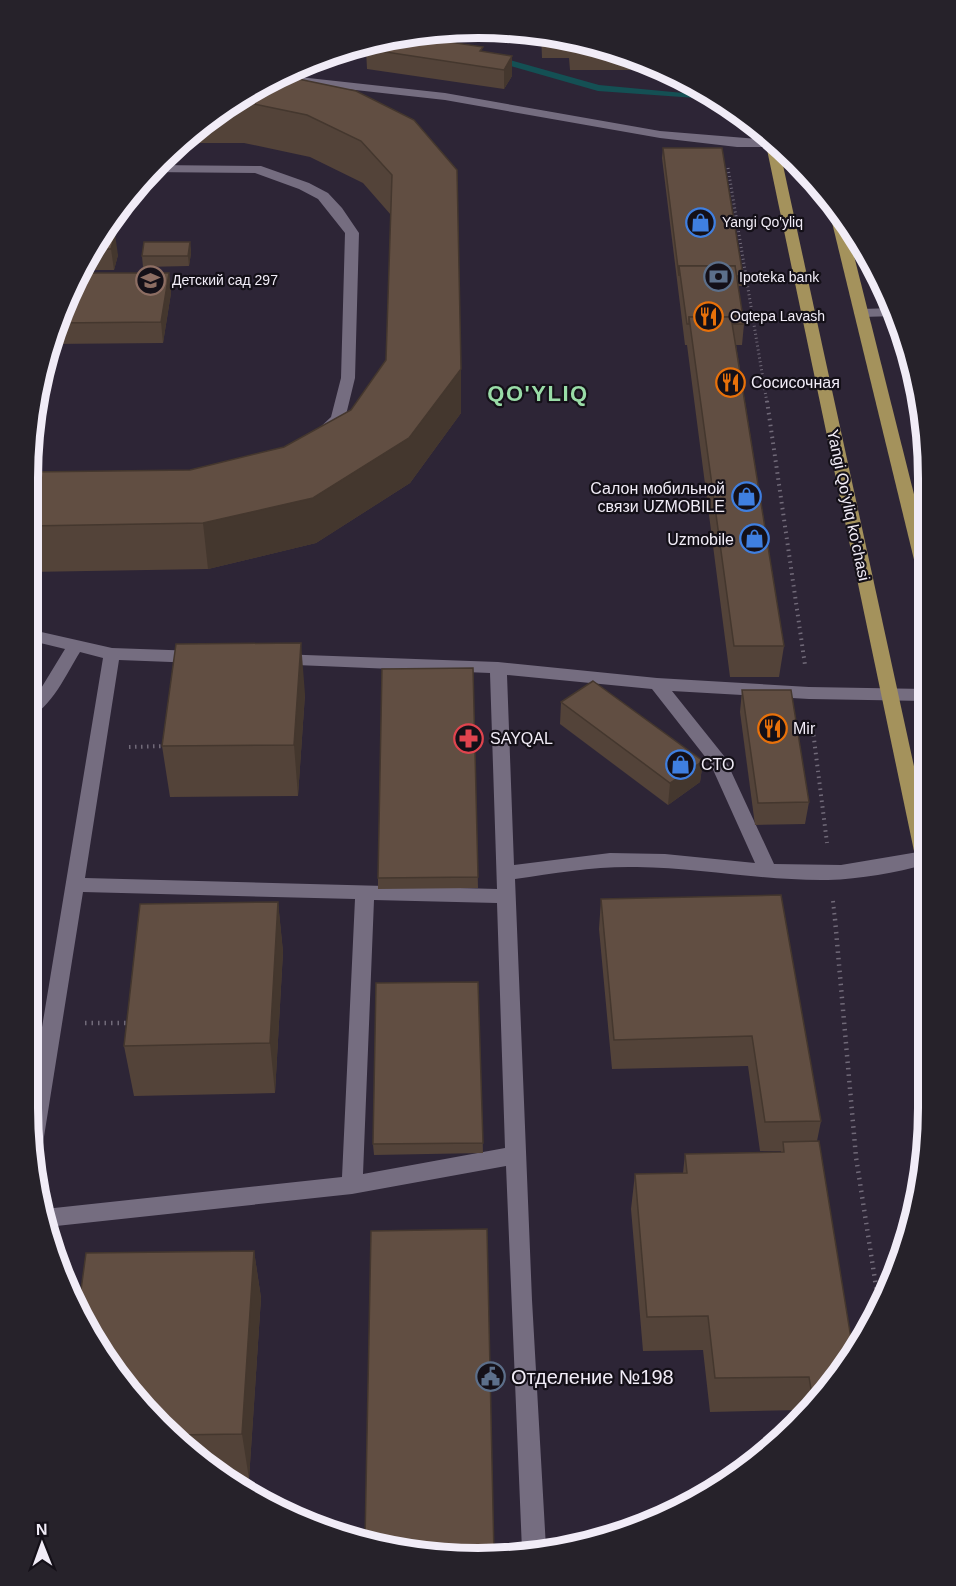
<svg xmlns="http://www.w3.org/2000/svg" width="956" height="1586" font-family="Arial,sans-serif">
<style>
.lines{fill:none;stroke-linecap:round;stroke-linejoin:round}
.stream{fill:#145054;fill-rule:evenodd}
.path-far2{stroke:#716a79;stroke-width:3;stroke-dasharray:1 3;stroke-linecap:butt}
.path-far1{stroke:#716a79;stroke-width:4;stroke-dasharray:1.5 4.5;stroke-linecap:butt}
.path{stroke:#716a79;stroke-width:4.5;stroke-dasharray:1.5 5;stroke-linecap:butt}
.minor{fill:#756d80;fill-rule:evenodd}
.major{fill:#a4925c;fill-rule:evenodd}
.wall{fill:#534339}
.shaded-wall{fill:#44372e}
.building{fill:#614e42;stroke:#44372e;stroke-width:1.5}
.labels{text-anchor:middle;stroke-width:4.5;stroke-linejoin:round;paint-order:stroke}
.far-poi-label{font-size:14px;fill:#f1ecf7;stroke:#141018;text-anchor:start}
.poi-label{font-size:16px;fill:#f1ecf7;stroke:#141018;text-anchor:start}
.street-label{font-size:16px;fill:#f1ecf7;stroke:#141018}
.near-poi-label{font-size:20px;fill:#f1ecf7;stroke:#141018;text-anchor:start}
.district-label{font-size:22px;font-weight:bold;letter-spacing:1.5px;fill:#99dca7;stroke:#141018}
.rim{fill:none;stroke:#f1ecf7;stroke-width:8}
</style>
<rect width="100%" height="100%" fill="#2d2536"/>
<g class="lines">
<!-- stream -->
<polygon class="stream" points="496,56 599,85 715,96 724,100 598,91 493,61 492,59"/>
<!-- path-far2 -->
<polyline class="path-far2" points="728,168 767,403"/>
<!-- path-far1 -->
<g class="path-far1">
<polyline points="767,401 805,665"/>
<polyline points="812,723 827,843"/>
<polyline points="129,747 166,746"/>
<polyline points="833,901 835,920"/>
</g>
<!-- path -->
<g class="path">
<polyline points="835,919 856,1157 879,1306"/>
<polyline points="85,1023 129,1023"/>
</g>
<!-- minor -->
<g class="minor">
<polygon points="281,75 445,93 660,131 771,140 779,147 737,147 660,138 445,100 275,81 273,79"/>
<polygon points="154,165 261,166 309,183 328,193 342,208 359,233 355,378 345,419 326,437 316,437 313,434 331,417 341,378 345,233 318,199 299,189 255,173 148,172"/>
<polygon points="894,308 897,316 861,317 854,313 861,309"/>
<path d="M28,629L112,648L197,651L203,653L205,657L203,661L197,663L119,660L85,878L497,889L490,673L272,664L270,660L272,656L278,654L498,662L657,678L809,687L926,689V701L809,699L672,691L724,756L774,864L841,865L924,851L927,852V864C895,873 861,879 828,880C764,881 701,868 637,867C596,866 556,873 515,879L532,1300L546,1548L522,1550L506,1166L352,1194L47,1227L45,1209L342,1177L355,899L83,892L43,1143L40,1149L34,1151L28,1112L103,658L80,652C68,671 50,711 28,717V701L40,690L65,649L28,640ZM507,675L652,689L710,763L755,863L665,854L610,853L514,865ZM374,900L497,903L505,1148L363,1174Z"/>
</g>
<!-- major -->
<g class="major">
<polygon points="767,137 779,147 927,826 927,877 920,875 918,870 765,140"/>
<polygon points="830,203 833,203 845,220 926,542 926,581 920,580 918,576 828,206"/>
</g>
</g>
<!-- wall -->
<g class="wall">
<polygon points="541,33 566,36 631,55 630,70 570,70 569,58 542,58"/>
<polygon points="439,40 483,52 512,56 512,76 504,89 367,69 366,49"/>
<polygon points="279,75 414,120 461,369 461,413 410,483 316,543 208,569 28,572 28,472 190,470 284,447 351,410 386,360 391,215 363,183 310,157 244,143 178,143 228,103"/>
<polygon points="663,148 743,276 742,286 738,286 744,324 742,345 736,345 784,646 779,677 730,677 687,345 685,345 662,158"/>
<polygon points="100,234 118,255 114,270 82,270"/>
<polygon points="190,242 191,253 189,266 143,267 142,256"/>
<polygon points="80,273 169,273 171,293 163,343 49,344 51,333"/>
<polygon points="473,668 478,888 378,889 378,878"/>
<polygon points="742,690 809,802 805,824 755,825 740,712"/>
<polygon points="305,694 298,796 170,797 162,746"/>
<polygon points="561,702 703,761 700,782 668,805 560,724"/>
<polygon points="781,895 821,1121 817,1141 853,1359 802,1413 802,1410 710,1412 703,1350 643,1351 631,1209 635,1174 683,1173 685,1154 781,1152 781,1151 760,1151 748,1066 612,1069 599,929 601,899"/>
<polygon points="278,902 283,952 275,1093 134,1096 124,1046"/>
<polygon points="478,982 483,1153 374,1155 373,1144"/>
<polygon points="254,1251 261,1298 249,1479 228,1479 204,1466 120,1382"/>
</g>
<!-- shaded-wall -->
<g class="shaded-wall">
<polygon points="512,56 512,76 504,89 504,70"/>
<polygon points="115,234 118,255 114,270 111,249"/>
<polygon points="190,242 191,253 189,266 188,256"/>
<polygon points="169,273 171,293 163,343 161,322"/>
<polygon points="461,369 461,413 410,483 316,543 208,569 203,523"/>
<polygon points="301,643 305,694 298,796 294,745"/>
<polygon points="703,761 700,782 668,805 670,783"/>
<polygon points="278,902 283,952 275,1093 270,1043"/>
<polygon points="254,1251 261,1298 249,1479 242,1434"/>
</g>
<!-- building -->
<g class="building">
<polygon points="417,33 439,36 436,40 483,47 480,51 512,56 504,70 366,49 372,41 390,36"/>
<polygon points="542,33 566,36 614,50 570,50 569,38 542,38"/>
<polygon points="279,75 356,91 414,120 457,170 461,369 409,438 313,498 203,523 28,526 28,472 190,470 284,447 351,410 386,360 392,175 361,141 307,115 240,101 232,101"/>
<polygon points="663,148 722,148 743,276 736,276 735,266 679,266 679,276"/>
<polygon points="100,234 115,234 111,249 92,249"/>
<polygon points="144,242 190,242 188,256 142,256"/>
<polygon points="679,266 735,266 744,324 732,324 731,317 689,317 689,324 687,324"/>
<polygon points="80,273 169,273 161,322 56,323"/>
<polygon points="689,317 731,317 784,646 734,646"/>
<polygon points="301,643 294,745 162,746 176,644"/>
<polygon points="473,668 478,877 378,878 382,669"/>
<polygon points="593,681 703,761 670,783 561,702"/>
<polygon points="742,690 791,690 809,802 758,803"/>
<polygon points="781,895 821,1121 765,1122 752,1036 614,1040 601,899"/>
<polygon points="278,902 270,1043 124,1046 140,904"/>
<polygon points="478,982 483,1143 373,1144 376,983"/>
<polygon points="819,1141 854,1357 813,1401 809,1377 715,1378 708,1316 647,1317 635,1174 687,1173 685,1154 784,1152 783,1142"/>
<polygon points="487,1229 494,1556 478,1559 365,1540 371,1231"/>
<polygon points="254,1251 242,1434 172,1435 120,1382 79,1305 86,1253"/>
</g>
<!-- icons -->
<defs>
<symbol id="shop-ring" viewBox="-11 -11 22 22"><circle r="9.5" fill="#141018" stroke="#3f7fe0" stroke-width="1.5"/><path d="M-5-2.5h2.3a2.7 3.5 0 0 1 5.4 0H5L5.5 6h-11ZM-1.5-2.5h3a1.5 2.3 0 0 0-3 0Z" fill="#3f7fe0"/></symbol>
<symbol id="bank-ring" viewBox="-11 -11 22 22"><circle r="9.5" fill="#141018" stroke="#5c6f8a" stroke-width="1.5"/><path d="M-6-4H6V4H-6ZM0-2.3a2.3 2.3 0 1 0 0 4.6a2.3 2.3 0 1 0 0-4.6Z" fill="#5c6f8a"/></symbol>
<symbol id="school-ring" viewBox="-11 -11 22 22"><circle r="9.5" fill="#141018" stroke="#8d6e63" stroke-width="1.5"/><path d="M0-5L7-2L0 1L-7-2ZM-4 1L0 2.5L4 1V4Q0 6-4 4Z" fill="#8d6e63"/></symbol>
<symbol id="restaurant-ring" viewBox="-11 -11 22 22"><circle r="9.5" fill="#141018" stroke="#e8710a" stroke-width="1.5"/><path d="M-5-6h1v4h1v-4h1v4h1v-4h1v5L-1.5 .5V6h-2V.5L-5-1ZM5-6V6H3V1.5H1.5Q1.5-4 5-6Z" fill="#e8710a"/></symbol>
<symbol id="pharmacy-ring" viewBox="-11 -11 22 22"><circle r="9.5" fill="#141018" stroke="#e0444e" stroke-width="1.5"/><path d="M-2-6h4v4h4v4h-4v4h-4v-4h-4v-4h4Z" fill="#e0444e"/></symbol>
<symbol id="civic-ring" viewBox="-11 -11 22 22"><circle r="9.5" fill="#141018" stroke="#5c6f8a" stroke-width="1.5"/><path d="M-.6-6.5H3V-4.5H.6V-3L4-1V1h2V6H-6V1h2V-1L-.6-3ZM-1.2 2.5V6h2.4V2.5Z" fill="#5c6f8a"/></symbol>
</defs>
<g fill-rule="evenodd">
<use href="#shop-ring" x="684" y="206" width="33" height="33"/>
<use href="#bank-ring" x="702" y="260" width="33" height="33"/>
<use href="#school-ring" x="134" y="264" width="33" height="33"/>
<use href="#restaurant-ring" x="692" y="300" width="33" height="33"/>
<use href="#restaurant-ring" x="714" y="366" width="33" height="33"/>
<use href="#shop-ring" x="730" y="480" width="33" height="33"/>
<use href="#shop-ring" x="738" y="522" width="33" height="33"/>
<use href="#restaurant-ring" x="756" y="712" width="33" height="33"/>
<use href="#pharmacy-ring" x="452" y="722" width="33" height="33"/>
<use href="#shop-ring" x="664" y="748" width="33" height="33"/>
<use href="#civic-ring" x="474" y="1360" width="33" height="33"/>
</g>
<g class="labels">
<!-- far-poi labels -->
<g class="far-poi-label">
<text x="722" y="227">Yangi Qo'yliq</text>
<text x="739" y="282">Ipoteka bank</text>
<text x="172" y="285">Детский сад 297</text>
<text x="730" y="321">Oqtepa Lavash</text>
</g>
<!-- poi labels -->
<g class="poi-label">
<text x="751" y="388">Сосисочная</text>
<text x="725" y="494" text-anchor="end">Салон мобильной<tspan x="725" dy="18">связи UZMOBILE</tspan></text>
<text x="734" y="545" text-anchor="end">Uzmobile</text>
<text x="793" y="734">Mir</text>
<text x="490" y="744">SAYQAL</text>
<text x="701" y="770">CTO</text>
</g>
<!-- street labels -->
<g class="street-label">
<text transform="translate(849 505) rotate(78)" y="6">Yangi Qo'yliq ko'chasi</text>
</g>
<!-- near-poi labels -->
<g class="near-poi-label">
<text x="511" y="1384">Отделение №198</text>
</g>
<!-- district labels -->
<g class="district-label">
<text x="538" y="401">QO'YLIQ</text>
</g>
</g>
<!-- crop -->
<path d="M0 0H956V1586H0ZM478 38H478A440 440 0 0 1 918 478V1108A440 440 0 0 1 478 1548H478A440 440 0 0 1 38 1108V478A440 440 0 0 1 478 38Z" fill="#26222a" fill-rule="evenodd"/>
<path class="rim" d="M478 38H478A440 440 0 0 1 918 478V1108A440 440 0 0 1 478 1548H478A440 440 0 0 1 38 1108V478A440 440 0 0 1 478 38Z"/>
<!-- north arrow -->
<g transform="translate(42 1544) rotate(359)" stroke="#141018" stroke-width="4.5" paint-order="stroke">
<path d="M0-4.5L10 22L0 15L-10 22Z" fill="#f1ecf7"/>
<text y="-9" font-size="16" font-weight="bold" text-anchor="middle" fill="#f1ecf7">N</text>
</g>
</svg>
